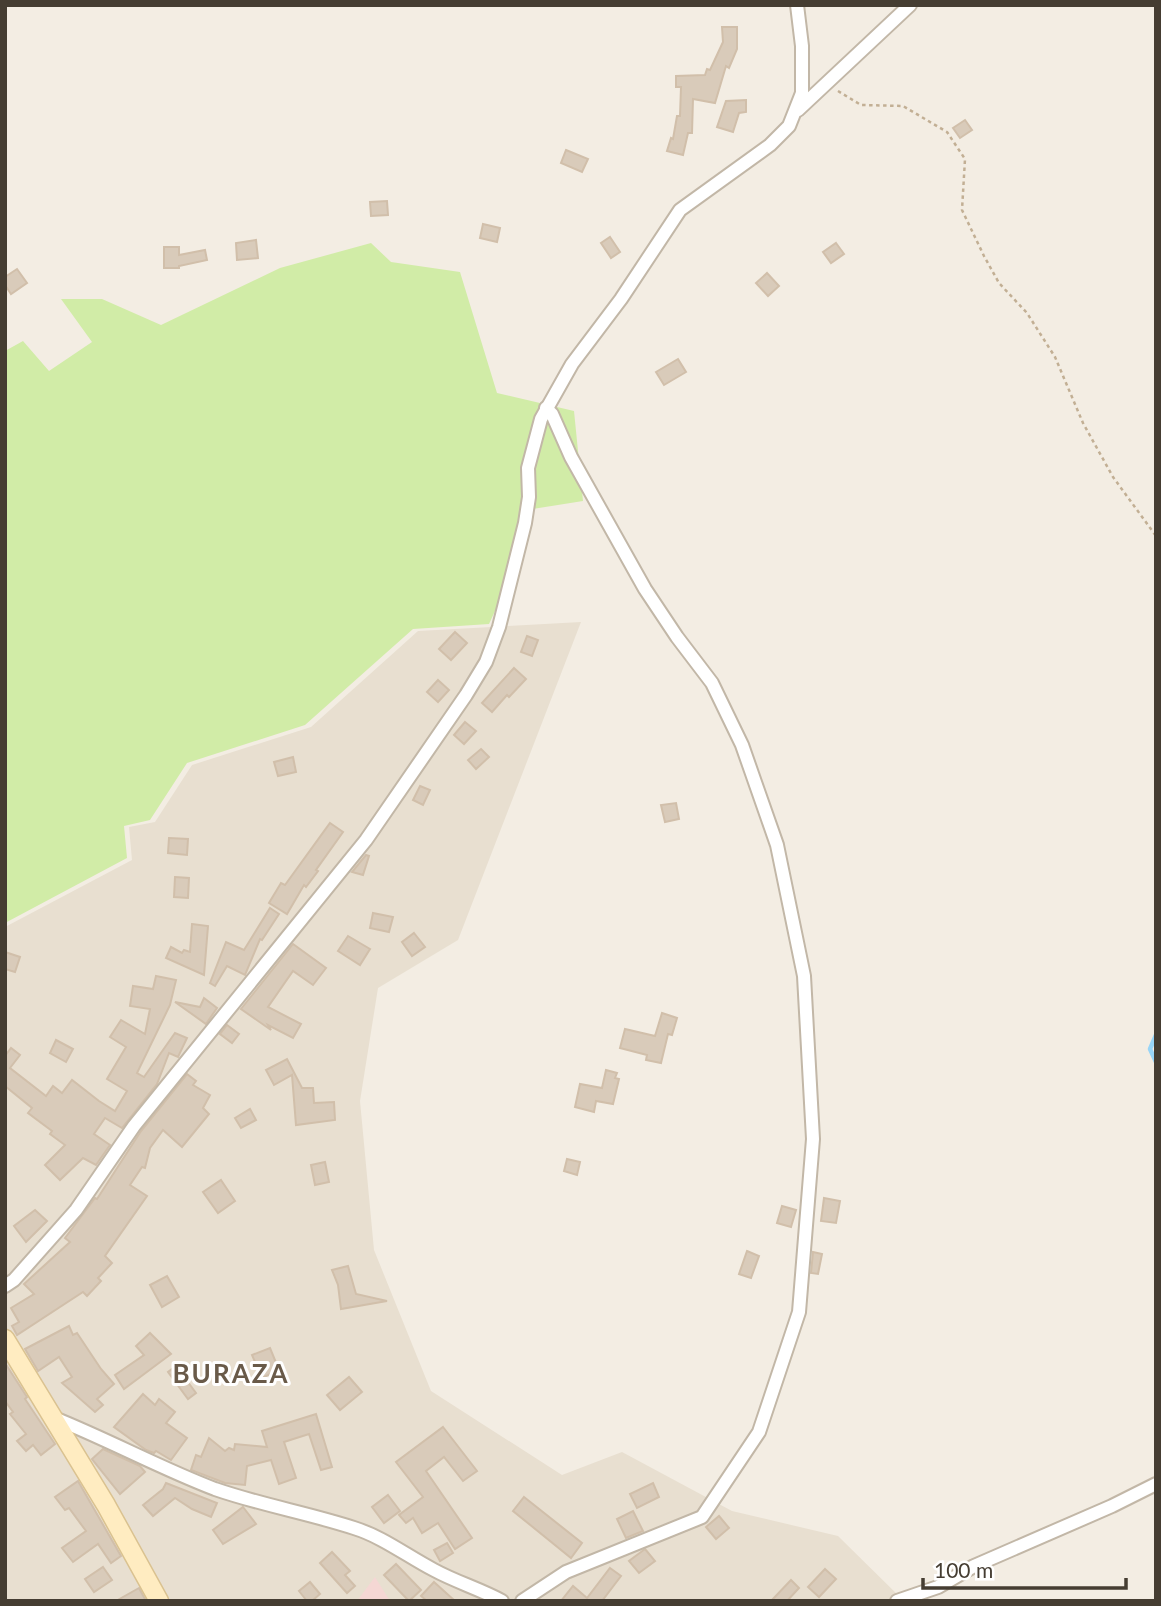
<svg xmlns="http://www.w3.org/2000/svg" width="1161" height="1606" font-family="Lato,sans-serif">
<style>
.residential{fill:#e8dfd0}
.medical{fill:#f5d7d4}
.green{fill:#d1eca7}
.lines{fill:none;stroke-linecap:round;stroke-linejoin:round}
.stream{stroke:#98d5f7;stroke-width:4.5}
.building{fill:#d9cbba;stroke:#d1bfaa;stroke-width:2}
.street-casing{stroke:#c2b7a7;stroke-width:16}
.secondary-casing{stroke:#dac290;stroke-width:21}
.path{stroke:#c2af94;stroke-width:2.5;stroke-dasharray:3.5 3.5;stroke-linecap:butt}
.street{stroke:#fff;stroke-width:12}
.secondary{stroke:#ffecc1;stroke-width:18}
.labels{text-anchor:middle;stroke-width:6;stroke-linejoin:round;paint-order:stroke}
.district-label{font-size:26px;font-weight:bold;letter-spacing:2px;fill:#695a49;stroke:#fff}
</style>
<rect width="100%" height="100%" fill="#f3ede3"/>
<!-- residential -->
<polygon class="residential" points="581,622 458,940 378,988 360,1101 374,1250 431,1391 562,1475 622,1452 732,1511 838,1536 904,1601 5,1601 5,927 132,860 129,827 155,822 192,765 311,727 418,631"/>
<!-- medical -->
<polygon class="medical" points="375,1577 390,1601 357,1601"/>
<!-- green -->
<polygon class="green" points="371,243 391,262 460,272 497,393 574,411 583,501 520,511 501,598 489,624 413,629 305,725 187,763 150,820 124,826 127,858 5,923 5,351 23,341 49,371 92,342 61,299 102,299 161,325 280,268"/>
<g class="lines">
<!-- stream -->
<polyline class="stream" points="1156,1035 1150,1049 1156,1062"/>
</g>
<!-- building -->
<g class="building">
<polygon points="722,27 737,27 737,49 729,68 726,66 715,103 693,99 692,133 688,133 683,155 667,151 671,138 673,139 677,116 680,116 681,87 676,87 676,76 705,75 707,69 710,70 723,42"/>
<polygon points="746,100 746,112 739,113 733,132 717,127 726,101"/>
<polygon points="965,120 972,130 960,138 953,128"/>
<polygon points="566,150 588,159 582,172 561,163"/>
<polygon points="387,201 388,215 371,216 370,202"/>
<polygon points="483,224 500,228 497,242 480,238"/>
<polygon points="610,237 620,252 611,258 601,243"/>
<polygon points="256,240 258,258 237,260 236,243"/>
<polygon points="836,243 844,254 831,263 823,252"/>
<polygon points="164,247 179,247 179,255 205,250 207,260 179,266 179,268 164,268"/>
<polygon points="17,269 27,283 11,294 5,285 5,277"/>
<polygon points="767,273 779,286 768,296 756,283"/>
<polygon points="678,359 686,372 664,385 656,372"/>
<polygon points="455,632 467,643 451,660 439,649"/>
<polygon points="527,636 538,640 532,656 521,652"/>
<polygon points="514,668 526,679 509,697 507,695 492,712 482,703"/>
<polygon points="438,680 449,690 438,702 427,692"/>
<polygon points="465,722 476,731 464,744 454,735"/>
<polygon points="481,749 489,757 476,769 468,760"/>
<polygon points="293,757 296,772 278,776 274,762"/>
<polygon points="420,786 430,790 423,805 413,800"/>
<polygon points="676,803 679,819 665,822 661,805"/>
<polygon points="330,823 343,832 316,870 318,871 306,887 304,885 287,914 269,903 281,883 285,885"/>
<polygon points="169,838 188,839 187,855 168,853"/>
<polygon points="366,855 369,856 363,875 352,872"/>
<polygon points="175,877 189,878 188,898 174,897"/>
<polygon points="270,908 279,914 262,940 260,939 245,975 227,966 215,986 210,983 226,942 244,950"/>
<polygon points="373,913 393,917 389,932 370,928"/>
<polygon points="192,924 208,926 204,975 166,958 171,947 182,953 184,950 190,952"/>
<polygon points="414,933 425,947 412,956 402,942"/>
<polygon points="348,936 370,949 360,965 338,951"/>
<polygon points="293,944 326,968 313,985 293,971 268,1007 301,1024 293,1038 268,1025 271,1030 241,1009"/>
<polygon points="5,952 20,957 15,972 5,969"/>
<polygon points="156,976 176,980 170,1005 137,1073 144,1077 175,1033 187,1038 178,1057 169,1053 157,1084 122,1128 105,1118 94,1134 110,1145 96,1165 83,1158 60,1180 45,1165 65,1145 50,1134 52,1131 28,1113 32,1108 5,1086 5,1056 11,1048 20,1055 10,1068 46,1096 53,1086 62,1093 72,1080 99,1101 115,1111 127,1091 107,1079 126,1047 110,1037 121,1020 145,1034 150,1009 130,1006 133,986 153,989"/>
<polygon points="204,998 217,1008 206,1024 175,1002 200,1007"/>
<polygon points="662,1013 677,1018 672,1035 668,1034 661,1063 646,1060 647,1055 620,1048 625,1029 655,1036"/>
<polygon points="227,1025 239,1034 232,1043 220,1034"/>
<polygon points="56,1040 73,1049 66,1062 50,1053"/>
<polygon points="287,1059 302,1088 313,1088 314,1103 334,1102 335,1120 296,1125 292,1075 274,1085 266,1070"/>
<polygon points="606,1070 617,1073 615,1078 619,1079 613,1104 596,1101 594,1112 575,1107 580,1084 602,1088"/>
<polygon points="187,1074 196,1081 193,1085 210,1095 203,1108 209,1114 182,1147 163,1130 150,1148 145,1168 142,1167 130,1185 147,1196 105,1256 112,1263 98,1278 101,1281 87,1296 83,1292 17,1335 12,1326 19,1322 11,1308 34,1294 24,1284 70,1242 65,1238 95,1198 97,1199 141,1131"/>
<polygon points="250,1109 256,1120 241,1128 235,1118"/>
<polygon points="567,1159 580,1162 577,1175 564,1171"/>
<polygon points="325,1162 329,1182 315,1185 311,1165"/>
<polygon points="221,1180 235,1201 218,1213 203,1192"/>
<polygon points="824,1198 840,1201 836,1223 821,1221"/>
<polygon points="782,1206 796,1210 791,1227 777,1223"/>
<polygon points="35,1210 47,1221 26,1242 14,1226"/>
<polygon points="747,1251 759,1256 751,1278 739,1274"/>
<polygon points="813,1252 822,1254 818,1274 811,1273"/>
<polygon points="348,1266 356,1294 387,1301 341,1309 338,1285 332,1270"/>
<polygon points="167,1276 179,1297 162,1307 150,1285"/>
<polygon points="69,1326 73,1335 77,1333 101,1369 114,1384 97,1399 103,1405 95,1412 62,1383 72,1377 59,1357 38,1371 25,1349"/>
<polygon points="150,1333 171,1354 124,1389 115,1375 144,1355 136,1346"/>
<polygon points="270,1348 279,1370 262,1378 252,1355"/>
<polygon points="5,1363 27,1397 25,1399 55,1444 41,1455 33,1445 26,1451 17,1441 26,1434 10,1414 13,1412 5,1401"/>
<polygon points="176,1366 196,1393 188,1399 168,1372"/>
<polygon points="349,1377 362,1392 340,1410 327,1395"/>
<polygon points="143,1394 155,1405 159,1399 175,1412 166,1423 187,1438 171,1460 156,1451 154,1453 146,1450 114,1427"/>
<polygon points="316,1414 332,1467 321,1470 309,1434 284,1442 296,1478 279,1484 271,1460 247,1466 245,1485 225,1483 191,1470 196,1455 201,1457 209,1438 225,1451 229,1448 234,1450 235,1444 267,1447 262,1431"/>
<polygon points="443,1427 477,1471 463,1481 444,1457 426,1471 472,1538 455,1549 438,1523 422,1533 413,1518 406,1523 399,1515 423,1497 396,1462"/>
<polygon points="103,1449 140,1466 145,1472 120,1494 92,1459"/>
<polygon points="78,1481 121,1556 111,1563 98,1544 73,1562 62,1548 86,1531 69,1508 65,1510 55,1497"/>
<polygon points="166,1483 217,1503 211,1517 192,1509 175,1498 153,1516 143,1505 163,1489"/>
<polygon points="653,1483 659,1497 637,1508 630,1494"/>
<polygon points="388,1495 400,1511 384,1523 372,1507"/>
<polygon points="524,1497 582,1543 571,1558 513,1511"/>
<polygon points="243,1507 256,1524 223,1544 213,1530"/>
<polygon points="633,1511 643,1531 626,1538 617,1519"/>
<polygon points="719,1516 729,1528 716,1539 706,1527"/>
<polygon points="447,1543 453,1553 440,1561 434,1550"/>
<polygon points="645,1549 655,1561 639,1573 629,1561"/>
<polygon points="332,1552 350,1571 345,1575 355,1586 347,1593 320,1563"/>
<polygon points="396,1564 421,1590 409,1601 384,1575"/>
<polygon points="103,1567 112,1580 94,1592 85,1579"/>
<polygon points="610,1568 621,1576 602,1601 561,1601 573,1586 587,1598"/>
<polygon points="825,1569 836,1579 819,1597 808,1587"/>
<polygon points="791,1580 799,1588 787,1601 771,1601"/>
<polygon points="310,1582 320,1594 312,1601 307,1601 299,1591"/>
<polygon points="434,1582 455,1601 427,1601 421,1596"/>
<polygon points="139,1588 146,1601 116,1601"/>
</g>
<g class="lines">
<defs>
<g id="street">
<polyline points="798,110 910,5"/>
<polyline points="5,1286 14,1280 76,1210 134,1126 366,840 466,695 486,662 499,627 525,523 529,497 528,468 541,419 572,364 621,299 680,210 770,145 789,126 802,93 802,46 797,5"/>
<path d="M54,1418C109,1440 160,1468 215,1489C261,1505 308,1513 354,1528C383,1537 407,1556 434,1570C456,1582 480,1589 502,1601"/>
<polyline points="522,1601 566,1572 702,1517 759,1432 799,1312 813,1139 804,976 777,845 742,745 712,683 677,637 645,589 571,457 552,414 546,408"/>
<polyline points="897,1601 938,1587 974,1566 1112,1506 1156,1484"/>
</g>
<polyline id="secondary" points="5,1339 106,1505 159,1601"/>
</defs>
<!-- street casing -->
<use href="#street" class="street-casing"/>
<!-- secondary casing -->
<use href="#secondary" class="secondary-casing"/>
<!-- path -->
<polyline class="path" points="838,91 861,105 903,106 947,132 965,159 962,210 984,256 999,283 1027,313 1055,357 1083,423 1113,477 1156,536"/>
<!-- street -->
<use href="#street" class="street"/>
<!-- secondary -->
<use href="#secondary" class="secondary"/>
</g>
<g class="labels">
<!-- district labels -->
<g class="district-label">
<text x="231" y="1383">BURAZA</text>
</g>
</g>
<!-- border -->
<rect width="1161" height="1606" fill="none" stroke="#453d32" stroke-width="14"/>
<!-- scale -->
<path d="M923 1578v10h203v-10" fill="none" stroke="#453d32" stroke-width="3.5"/>
<text x="934" y="1578" font-size="21" fill="#453d32" stroke="#ffffff" stroke-width="5" paint-order="stroke">100 m</text>
</svg>
